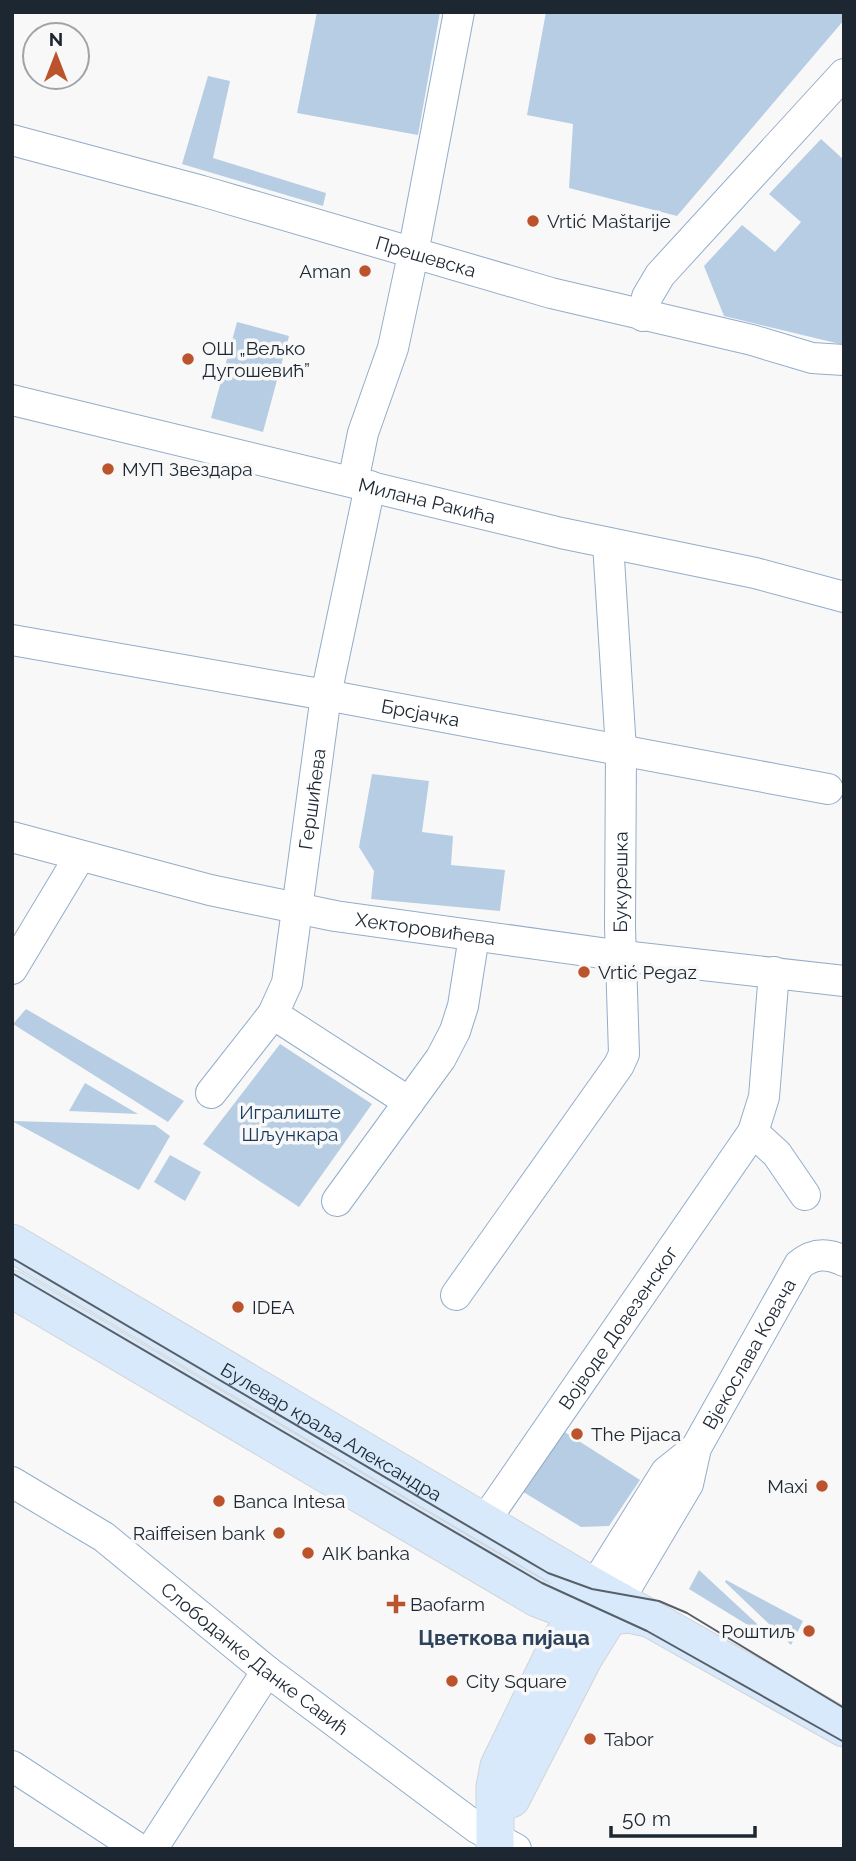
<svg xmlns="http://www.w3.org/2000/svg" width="856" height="1861" font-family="Raleway,sans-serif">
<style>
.green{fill:#b7cde4}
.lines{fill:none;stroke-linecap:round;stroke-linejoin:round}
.minor-casing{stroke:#93adc9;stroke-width:32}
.major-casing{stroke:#d2d4d6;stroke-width:39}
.minor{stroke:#fff;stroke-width:30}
.major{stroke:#d8e9fb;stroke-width:37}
.tram{stroke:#575f67;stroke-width:2}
.poi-dot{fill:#bb542c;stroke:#f8f8f8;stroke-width:2.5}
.labels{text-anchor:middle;stroke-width:7;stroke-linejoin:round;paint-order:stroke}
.poi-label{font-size:19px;fill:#1d2732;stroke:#f8f8f8;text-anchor:start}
.street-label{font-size:19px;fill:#1d2732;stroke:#f8f8f8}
.park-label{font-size:19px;fill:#163a5d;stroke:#f8f8f8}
.neighbourhood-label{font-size:21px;font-weight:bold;fill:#2d435b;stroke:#f8f8f8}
</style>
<rect width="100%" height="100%" fill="#f8f8f8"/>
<!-- green -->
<g class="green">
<polygon points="317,12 440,12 418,135 297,113"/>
<polygon points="546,12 844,12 844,20 677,216 569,188 573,124 527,115"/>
<polygon points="208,76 230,81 213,158 326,193 323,206 182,164"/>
<polygon points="821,139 844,160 844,345 724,316 704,266 742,225 775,252 801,222 769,194"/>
<polygon points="237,322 289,336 263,432 211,418"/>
<polygon points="372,774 429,781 422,832 453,836 451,865 505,870 500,911 371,899 374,871 359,847"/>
<polygon points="26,1009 184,1101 168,1122 13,1024"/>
<polygon points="280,1044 372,1104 299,1207 203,1144"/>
<polygon points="85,1083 138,1114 69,1111"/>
<polygon points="12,1121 155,1125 170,1136 139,1190"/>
<polygon points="170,1155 201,1172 185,1201 154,1182"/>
<polygon points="560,1429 640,1480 609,1526 581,1527 520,1490"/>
<polygon points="699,1570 766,1632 764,1635 689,1589"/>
<polygon points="726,1580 803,1621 791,1645 725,1582"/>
</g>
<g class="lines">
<defs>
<g id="minor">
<path id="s1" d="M12,140L202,191L551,293L752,340L812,358L844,360"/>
<polyline points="643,316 647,297 660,275 844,74"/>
<path id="s2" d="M12,400L561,533L755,573L844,597"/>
<polyline points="353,482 363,433 393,348 411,264 459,12"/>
<path id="s3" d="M12,640L326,695L828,789"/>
<path id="s4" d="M12,837L210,890L335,916L623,956L844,981"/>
<polyline points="12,969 80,856"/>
<polyline points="273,1014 409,1102"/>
<path id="s5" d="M211,1093L273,1014L287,983L326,695L370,486"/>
<polyline points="753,1132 777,1154 805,1195"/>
<polyline points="337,1201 441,1058 455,1031 463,1006 474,936"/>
<path id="s6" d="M456,1295L619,1065L624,1054L620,927L621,750L608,543"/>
<path id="s7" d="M12,1482L104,1537L267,1671L477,1828L516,1849"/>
<path id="s8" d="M484,1522L753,1132L764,1097L774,972"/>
<polyline points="594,1587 666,1472 696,1448"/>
<path id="s9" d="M619,1600L688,1484L696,1448L799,1265C813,1253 828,1253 844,1261"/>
<polyline points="12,1766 139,1849"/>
<polyline points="152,1849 267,1671"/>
</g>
<g id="major">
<path id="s10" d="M12,1243L594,1587L844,1728"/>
<polyline points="12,1289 537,1598 589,1618 628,1614 647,1618"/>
<polyline points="511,1799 584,1657 619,1601"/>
<polyline points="495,1849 495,1787 499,1766 559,1643 588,1596"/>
</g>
</defs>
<!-- minor casing -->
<use href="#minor" class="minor-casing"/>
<!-- major casing -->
<use href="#major" class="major-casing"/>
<!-- minor -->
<use href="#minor" class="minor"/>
<!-- major -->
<use href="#major" class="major"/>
<!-- tram -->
<g class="tram">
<polyline points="12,1258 548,1573 592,1589 659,1601 687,1613 844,1708"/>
<polyline points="12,1273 542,1583 647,1631 844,1742"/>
</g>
</g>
<!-- markers -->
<g class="poi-dot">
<circle cx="533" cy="221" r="7"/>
<circle cx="365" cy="271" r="7"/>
<circle cx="188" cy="359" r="7"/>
<circle cx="108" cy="469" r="7"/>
<circle cx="584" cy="972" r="7"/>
<circle cx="238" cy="1307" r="7"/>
<circle cx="577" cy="1434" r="7"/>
<circle cx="822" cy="1486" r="7"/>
<circle cx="219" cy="1501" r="7"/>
<circle cx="279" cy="1533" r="7"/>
<circle cx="308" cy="1553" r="7"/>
<path d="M392.5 1593.5h7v7h7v7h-7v7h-7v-7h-7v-7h7z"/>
<circle cx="809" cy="1631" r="7"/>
<circle cx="452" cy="1681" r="7"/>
<circle cx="590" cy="1739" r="7"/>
</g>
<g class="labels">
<!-- poi labels -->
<g class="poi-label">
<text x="547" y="228">Vrtić Maštarije</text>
<text x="351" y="278" text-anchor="end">Aman</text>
<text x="202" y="355">ОШ „Вељко<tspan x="202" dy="22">Дугошевић”</tspan></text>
<text x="122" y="476">МУП Звездара</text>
<text x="598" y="979">Vrtić Pegaz</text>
<text x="252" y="1314">IDEA</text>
<text x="591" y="1441">The Pijaca</text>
<text x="808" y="1493" text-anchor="end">Maxi</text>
<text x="233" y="1508">Banca Intesa</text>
<text x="265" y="1540" text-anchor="end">Raiffeisen bank</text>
<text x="322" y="1560">AIK banka</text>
<text x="410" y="1611">Baofarm</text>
<text x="795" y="1638" text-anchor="end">Роштиљ</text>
<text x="466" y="1688">City Square</text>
<text x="604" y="1746">Tabor</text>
</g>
<!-- street labels -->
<g class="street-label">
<text dy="7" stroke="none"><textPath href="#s1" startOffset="430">Прешевска</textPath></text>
<text dy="7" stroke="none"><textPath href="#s2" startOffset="427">Милана Ракића</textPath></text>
<text dy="7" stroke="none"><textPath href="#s3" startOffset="415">Брсјачка</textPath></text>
<text dy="7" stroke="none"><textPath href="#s5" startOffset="320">Гершићева</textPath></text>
<text dy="7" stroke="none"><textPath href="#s6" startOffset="466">Букурешка</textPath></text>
<text dy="7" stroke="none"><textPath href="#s4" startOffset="424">Хекторовићева</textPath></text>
<text dy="7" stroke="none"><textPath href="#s8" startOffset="236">Војводе Довезенског</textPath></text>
<text dy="7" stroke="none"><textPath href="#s9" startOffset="280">Вјекослава Ковача</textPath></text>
<text dy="7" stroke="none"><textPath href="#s10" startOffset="371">Булевар краља Александра</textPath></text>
<text dy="7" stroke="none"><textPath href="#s7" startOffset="301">Слободанке Данке Савић</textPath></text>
</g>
<!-- park labels -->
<g class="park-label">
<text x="290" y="1119">Игралиште<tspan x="290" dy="22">Шљункара</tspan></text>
</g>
<!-- neighbourhood labels -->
<g class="neighbourhood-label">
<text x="504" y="1645">Цветкова пијаца</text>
</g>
</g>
<!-- border -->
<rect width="856" height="1861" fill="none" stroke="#1d2732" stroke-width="28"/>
<!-- north arrow -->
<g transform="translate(56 56)"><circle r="33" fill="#f8f8f8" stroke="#a0a4a9" stroke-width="2"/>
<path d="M0-5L12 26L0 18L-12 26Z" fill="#bb542c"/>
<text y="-10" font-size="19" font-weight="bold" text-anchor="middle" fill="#1d2732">N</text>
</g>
<!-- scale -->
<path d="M611 1826v10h144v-10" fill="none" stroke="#1d2732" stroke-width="3.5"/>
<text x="622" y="1826" font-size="21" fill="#1d2732" stroke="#f8f8f8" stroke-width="5" paint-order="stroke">50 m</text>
</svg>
